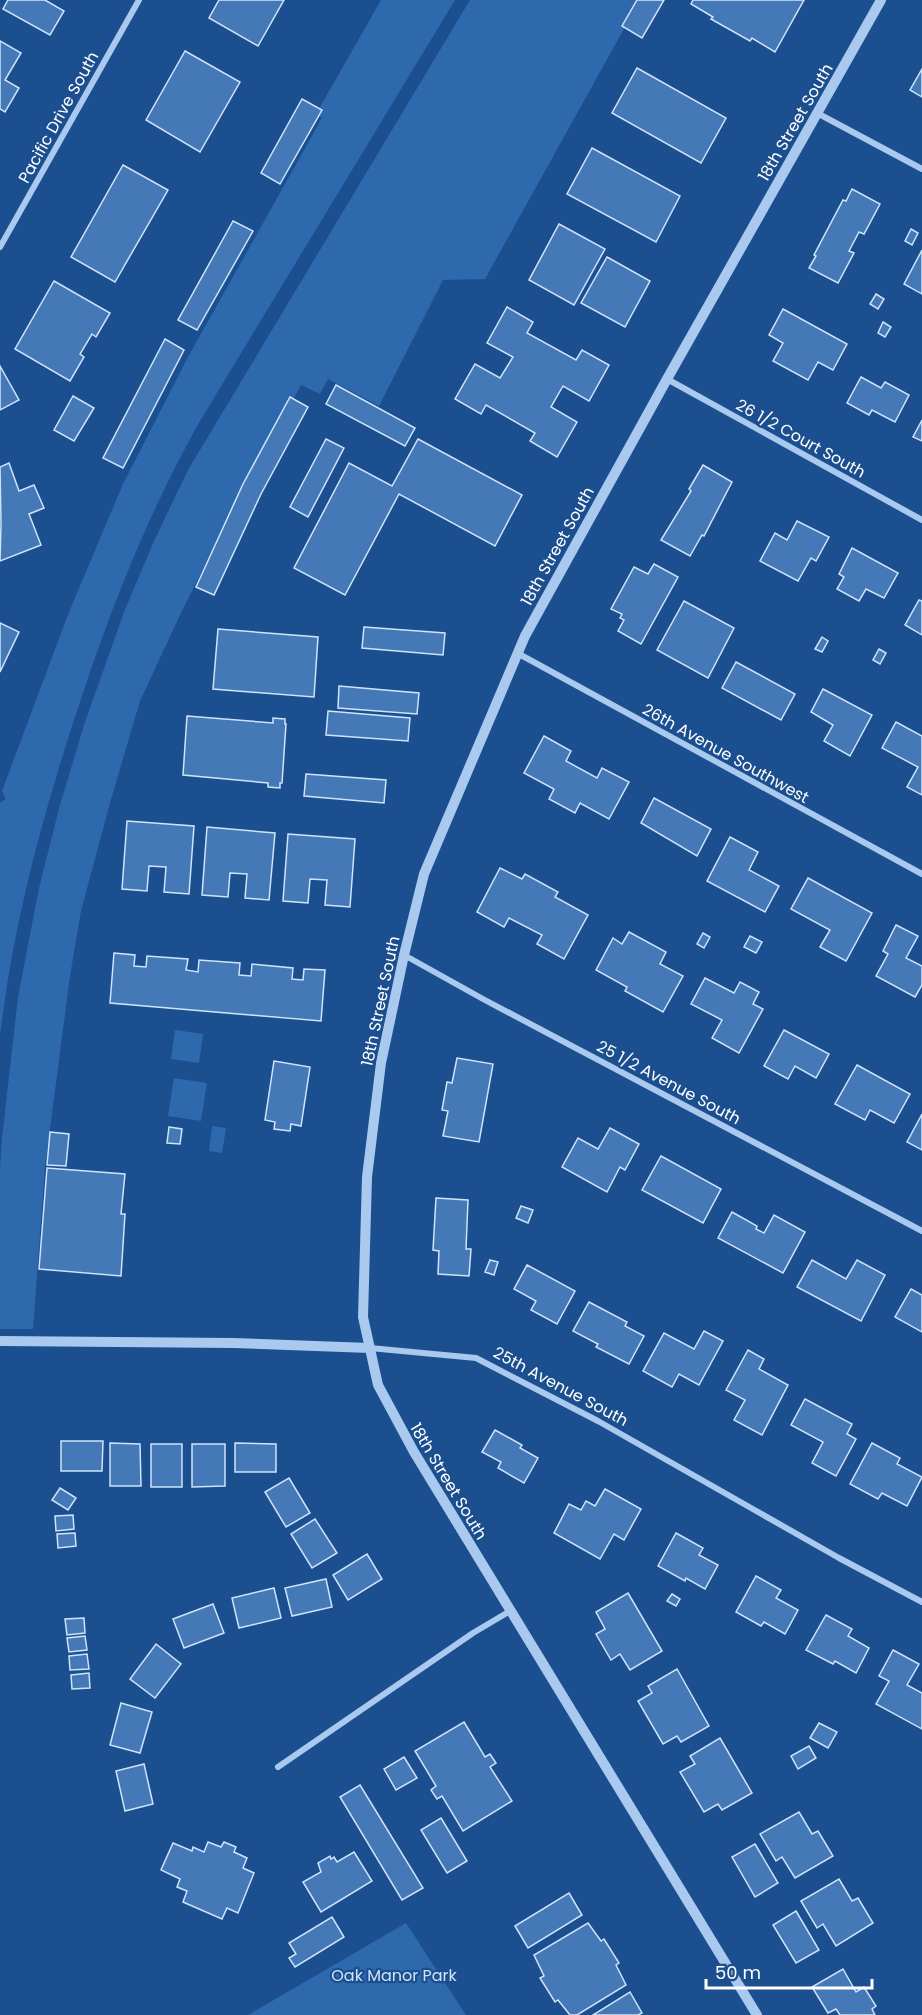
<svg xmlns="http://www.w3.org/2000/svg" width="922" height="2015" font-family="Poppins,sans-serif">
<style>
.green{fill:#2e69ad}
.building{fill:#4478b7;stroke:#cfe3fa;stroke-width:1.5}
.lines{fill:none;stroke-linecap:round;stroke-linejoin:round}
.minor{stroke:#a9c9ee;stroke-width:6}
.tertiary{stroke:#a9c9ee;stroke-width:10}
.labels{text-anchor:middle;stroke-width:4.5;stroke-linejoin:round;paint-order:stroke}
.street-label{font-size:16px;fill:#fff;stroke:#1b4f8f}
.park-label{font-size:16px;fill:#cfe3fa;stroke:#1b4f8f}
</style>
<rect width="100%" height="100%" fill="#1b4f8f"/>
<!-- green -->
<g class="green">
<path d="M381,0H455L200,421C147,515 108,615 75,717C41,821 13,926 0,1035V803L6,799L2,791L69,612L123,484L188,357L322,118L316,114Z"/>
<polygon points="470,0 640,0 485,279 443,280 379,406 328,379 320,394 301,385 243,489 181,613 140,701 110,803 81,911 70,976 45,1167 33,1329 0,1329 0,1169 2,1138 18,997 39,888 60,805 84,725 124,612 154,541 188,470"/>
<polygon points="175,1030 203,1034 199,1063 171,1059"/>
<polygon points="174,1078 207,1083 201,1121 168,1116"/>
<polygon points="212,1126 226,1128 222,1153 209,1151"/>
<polygon points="406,1923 466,2015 248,2015"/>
</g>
<!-- building -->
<g class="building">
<polygon points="8,0 45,0 64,11 50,35 3,9"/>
<polygon points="219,0 284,0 258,46 209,18"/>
<polygon points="637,0 664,0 642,38 622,26"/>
<polygon points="693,0 804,0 775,52 752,38 750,41 711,19 713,17 691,4"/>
<polygon points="0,41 21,53 5,80 19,88 5,112 0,109"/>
<polygon points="185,51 240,82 200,152 146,120"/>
<polygon points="637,68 726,118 701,163 612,113"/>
<polygon points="922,69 922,97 910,90"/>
<polygon points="302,99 322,110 280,184 261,173"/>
<polygon points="592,148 680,196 656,242 567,194"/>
<polygon points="123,165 168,190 115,282 71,257"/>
<polygon points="852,189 880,204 864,234 859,232 849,251 854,253 838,283 809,268 816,256 814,255 843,200 846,201"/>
<polygon points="233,221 253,231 197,330 178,320"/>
<polygon points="559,224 605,249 574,305 529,280"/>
<polygon points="911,229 918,233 912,245 905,241"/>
<polygon points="922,250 922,294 904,284"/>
<polygon points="607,257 650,281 625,327 581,303"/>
<polygon points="54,281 110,313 96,337 92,334 80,354 84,357 70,381 15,349"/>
<polygon points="876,294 884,299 878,309 870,304"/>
<polygon points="507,307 533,322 527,333 576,360 582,350 609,365 589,401 563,386 551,407 577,422 557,457 530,441 535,433 486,405 481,414 455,399 475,364 500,378 513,357 487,343"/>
<polygon points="783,309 847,344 833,370 818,362 808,380 773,361 783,343 769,335"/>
<polygon points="883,322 891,327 885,337 878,333"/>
<polygon points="165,339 184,350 123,468 103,458"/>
<polygon points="0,366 19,400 0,410"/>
<polygon points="861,377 881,388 885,382 909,395 895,422 872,410 869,415 847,403"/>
<polygon points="336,385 415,428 405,446 326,404"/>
<polygon points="73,396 94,408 74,441 54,430"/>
<polygon points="290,397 308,407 261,494 214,595 196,587 243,484"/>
<polygon points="922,420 922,441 913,437"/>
<polygon points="326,439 344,448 308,517 290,507"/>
<polygon points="418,439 522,495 495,546 399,494 345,595 294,568 349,463 392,486"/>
<polygon points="9,463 19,491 34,485 44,508 29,514 41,545 0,561 1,524 0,467"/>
<polygon points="703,465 732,482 704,536 702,535 690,556 661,540 691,491 689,489"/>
<polygon points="797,521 829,537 816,561 811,558 798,581 760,561 775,533 787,540"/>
<polygon points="852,548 898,573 884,598 866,589 859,601 837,589 844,577 839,574"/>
<polygon points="654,564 678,577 641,644 618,631 624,620 620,618 622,614 611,609 634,567 648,574"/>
<polygon points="919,600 922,601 922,635 905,625"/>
<polygon points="684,601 734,628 708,678 657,650"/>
<polygon points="0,623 19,632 0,672"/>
<polygon points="364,627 445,633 443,655 362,648"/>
<polygon points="218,629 318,637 314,697 213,689"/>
<polygon points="822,637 828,641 822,652 815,649"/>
<polygon points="879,649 886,653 880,664 873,660"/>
<polygon points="736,662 795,694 781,720 722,688"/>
<polygon points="339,686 419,693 417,714 338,708"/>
<polygon points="823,689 872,715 850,756 824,741 833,725 811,712"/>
<polygon points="328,711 410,718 408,741 326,735"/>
<polygon points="187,716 273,723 273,718 285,719 285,724 286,724 282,783 280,783 280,788 268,787 268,783 183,775"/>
<polygon points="896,722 922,736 922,795 907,787 918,767 882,748"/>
<polygon points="544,736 571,751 566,761 597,778 602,768 629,782 609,819 580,803 575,813 549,799 554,789 524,773"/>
<polygon points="306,774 386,780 384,803 304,796"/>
<polygon points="654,798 711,829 697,856 641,823"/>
<polygon points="127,821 194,826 189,894 164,892 166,867 149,866 147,891 122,889"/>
<polygon points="207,827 275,833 269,900 245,898 247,874 230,873 228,897 202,895"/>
<polygon points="288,834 355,839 350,907 325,905 327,880 310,879 308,903 283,901"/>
<polygon points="730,837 758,852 749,870 779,886 765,912 707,881"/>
<polygon points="500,868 522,879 525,874 558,892 555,897 588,915 564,959 537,944 542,935 509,918 504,927 477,912"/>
<polygon points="808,878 872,913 846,961 820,947 830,930 791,909"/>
<polygon points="896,925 918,936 906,958 922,966 922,985 915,997 876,976 888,954 883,951"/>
<polygon points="629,932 666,952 660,964 683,976 663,1012 625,991 627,987 596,970 613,938 622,944"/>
<polygon points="703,933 710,937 704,948 697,944"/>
<polygon points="750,936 762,942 756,953 744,947"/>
<polygon points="114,953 135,955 134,966 146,967 147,956 188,959 186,970 198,972 199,960 240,963 239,975 251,976 252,964 293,968 292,979 303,980 304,969 325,970 321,1021 110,1003"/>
<polygon points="705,978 734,993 740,982 759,992 753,1004 763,1009 739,1053 712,1038 722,1020 691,1004"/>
<polygon points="784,1030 829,1054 816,1078 795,1066 788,1079 764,1066"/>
<polygon points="457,1058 493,1064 479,1142 443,1136 448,1111 442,1110 447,1082 452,1083"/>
<polygon points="274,1061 310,1067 301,1126 291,1124 290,1131 274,1129 275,1122 265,1120"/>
<polygon points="857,1065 910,1094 894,1123 870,1110 865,1120 835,1104"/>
<polygon points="922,1114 922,1150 907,1142"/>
<polygon points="169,1127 182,1129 180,1144 167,1143"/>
<polygon points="610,1128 639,1144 625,1170 620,1167 607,1192 562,1167 578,1138 598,1149"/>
<polygon points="50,1132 69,1134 66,1166 47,1165"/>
<polygon points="661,1156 721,1189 703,1223 642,1190"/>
<polygon points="47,1168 125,1174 121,1214 125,1214 121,1276 39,1269"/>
<polygon points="436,1198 468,1200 466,1249 471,1249 469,1276 438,1274 439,1251 433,1250"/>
<polygon points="521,1206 533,1210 528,1223 516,1218"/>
<polygon points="732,1212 757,1226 756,1229 764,1233 774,1215 805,1232 783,1273 718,1238"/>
<polygon points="490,1260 498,1262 494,1275 485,1272"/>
<polygon points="812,1260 846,1279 857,1260 885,1275 861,1321 797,1287"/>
<polygon points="527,1265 575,1291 557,1324 531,1310 536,1301 514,1289"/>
<polygon points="911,1289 922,1295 922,1332 895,1317"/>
<polygon points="589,1302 627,1322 625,1326 644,1336 629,1364 596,1347 598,1344 573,1331"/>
<polygon points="704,1331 723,1341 699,1385 679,1374 672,1387 643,1371 664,1333 694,1349"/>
<polygon points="748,1350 764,1359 759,1369 788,1385 762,1435 734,1420 745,1400 726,1390"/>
<polygon points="805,1399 852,1424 847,1434 856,1439 836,1476 812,1463 823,1442 791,1425"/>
<polygon points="495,1430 522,1445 520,1448 538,1458 524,1483 498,1468 501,1462 482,1452"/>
<polygon points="61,1441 103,1441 102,1471 61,1471"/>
<polygon points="110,1443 140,1444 141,1486 110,1486"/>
<polygon points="235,1443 276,1444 276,1472 235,1472"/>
<polygon points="872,1443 900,1458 897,1464 922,1477 907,1506 882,1493 878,1499 850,1484"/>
<rect x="151" y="1444" width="31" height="43"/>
<polygon points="192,1444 225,1444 225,1486 192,1487"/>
<polygon points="289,1478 310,1513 286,1527 265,1492"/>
<polygon points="60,1488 76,1498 68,1510 52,1500"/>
<polygon points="605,1489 641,1509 624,1540 614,1534 600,1559 554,1533 569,1504 581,1510 586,1501 595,1506"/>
<polygon points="73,1515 74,1529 56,1531 55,1516"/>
<polygon points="315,1519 337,1553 312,1568 291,1534"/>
<polygon points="75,1533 76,1546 58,1548 57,1534"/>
<polygon points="676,1533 703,1548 699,1555 718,1565 705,1589 686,1578 685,1581 658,1566"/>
<polygon points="367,1554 382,1579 348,1600 333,1575"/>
<polygon points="756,1576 781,1590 776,1598 798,1610 785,1634 764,1622 761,1626 736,1612"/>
<polygon points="326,1579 332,1607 292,1616 285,1588"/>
<polygon points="274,1588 281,1618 239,1628 232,1598"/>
<polygon points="628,1593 662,1651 630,1670 620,1654 611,1660 596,1634 605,1629 596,1612"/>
<polygon points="672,1594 680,1599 676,1606 667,1601"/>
<polygon points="213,1604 224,1633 184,1648 173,1619"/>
<polygon points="826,1615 852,1629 848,1636 869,1648 856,1673 835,1661 833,1664 806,1650"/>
<polygon points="84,1618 85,1633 67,1635 65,1619"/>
<polygon points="85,1636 87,1650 69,1652 67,1638"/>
<polygon points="156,1644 181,1664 155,1698 130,1679"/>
<polygon points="893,1650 919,1664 907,1685 922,1693 922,1729 876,1704 889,1681 879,1676"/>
<polygon points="87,1654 89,1669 70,1670 69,1656"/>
<polygon points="677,1669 709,1726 681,1742 677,1736 663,1744 638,1701 652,1693 648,1686"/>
<polygon points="89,1673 90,1688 72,1689 71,1675"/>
<polygon points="121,1703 152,1712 140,1753 110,1745"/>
<polygon points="464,1722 485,1757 490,1754 496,1763 490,1767 512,1801 463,1831 442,1796 437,1799 431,1790 436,1786 415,1751"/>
<polygon points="819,1723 837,1732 828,1748 810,1738"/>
<polygon points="720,1738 752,1793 722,1810 718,1804 704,1812 680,1772 695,1764 690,1756"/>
<polygon points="809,1746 816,1758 798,1769 791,1756"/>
<polygon points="404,1757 417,1778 396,1790 384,1769"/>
<polygon points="144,1764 153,1804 125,1811 116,1771"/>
<polygon points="360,1785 423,1888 402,1900 340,1797"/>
<polygon points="799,1812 812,1834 818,1831 833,1856 795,1878 782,1857 776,1861 760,1834"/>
<polygon points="441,1818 467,1861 447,1873 421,1830"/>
<polygon points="208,1842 221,1847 224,1842 236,1847 234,1852 247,1858 243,1868 254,1873 238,1913 227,1908 222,1919 183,1902 187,1891 177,1887 180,1879 161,1870 173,1843 192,1851 193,1847 204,1852"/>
<polygon points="755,1844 778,1883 755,1897 732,1857"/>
<polygon points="354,1852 372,1881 321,1912 303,1882 321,1872 318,1863 330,1856 331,1859 334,1857 337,1862"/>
<polygon points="839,1879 852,1901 858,1898 873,1923 836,1946 823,1924 817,1928 801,1901"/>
<polygon points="569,1893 582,1915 528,1948 515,1926"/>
<polygon points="796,1911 819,1950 796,1963 773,1925"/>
<polygon points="332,1917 344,1937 295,1967 289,1958 296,1954 289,1943"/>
<polygon points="588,1923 601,1941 604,1939 619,1963 616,1965 626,1985 577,2015 570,2015 558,2000 555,2002 540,1978 544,1976 534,1955"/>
<polygon points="843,1969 856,1992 864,1987 876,2006 872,2009 875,2015 840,2015 836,2009 828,2013 812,1987"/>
<polygon points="630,1992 642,2013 638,2015 593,2015"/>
</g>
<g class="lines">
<!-- minor -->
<g class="minor">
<polyline points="817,113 922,169"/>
<polyline points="0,247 139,0"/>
<polyline points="667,379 922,520"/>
<polyline points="519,654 922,874"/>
<polyline points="404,955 483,999 922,1231"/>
<polyline points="370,1348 476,1358 598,1421 839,1558 922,1602"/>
<polyline points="278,1767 473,1633 510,1611"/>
</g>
<!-- tertiary -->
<g class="tertiary">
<polyline points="0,1341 234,1343 370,1348"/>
<polyline points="757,2015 414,1452 378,1385 363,1317 367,1177 381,1063 404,955 424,874 525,636 667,379 881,0"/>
</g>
</g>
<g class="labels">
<!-- street labels -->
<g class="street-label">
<text transform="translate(58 117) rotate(-61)" y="6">Pacific Drive South</text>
<text transform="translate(795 122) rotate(-60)" y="6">18th Street South</text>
<text transform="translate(801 438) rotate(29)" y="6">26 1/2 Court South</text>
<text transform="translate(557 546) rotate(-61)" y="6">18th Street South</text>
<text transform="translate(726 753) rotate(29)" y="6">26th Avenue Southwest</text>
<text transform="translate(380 1001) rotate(-78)" y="6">18th Street South</text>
<text transform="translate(669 1082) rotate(28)" y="6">25 1/2 Avenue South</text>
<text transform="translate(561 1386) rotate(28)" y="6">25th Avenue South</text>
<text transform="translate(449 1481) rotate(59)" y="6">18th Street South</text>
</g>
<!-- park labels -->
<g class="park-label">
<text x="394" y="1981">Oak Manor Park</text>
</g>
</g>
<!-- scale -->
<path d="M706 1979v9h166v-9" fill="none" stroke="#ffffff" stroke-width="3"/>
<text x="715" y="1979" font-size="18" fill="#ffffff" stroke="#1b4f8f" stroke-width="4.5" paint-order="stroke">50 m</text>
</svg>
